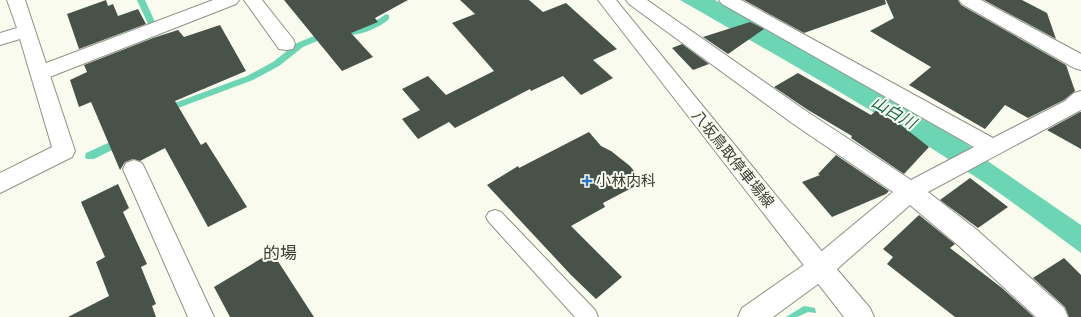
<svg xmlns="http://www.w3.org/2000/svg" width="1081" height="317" font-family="'Alegreya Sans','Noto Sans JP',sans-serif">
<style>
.water{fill:#6cd5b4}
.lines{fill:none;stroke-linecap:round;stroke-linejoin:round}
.stream{fill:#6cd5b4;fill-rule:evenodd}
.building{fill:#495249}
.lane-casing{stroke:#8e9185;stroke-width:2}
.street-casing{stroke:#8e9185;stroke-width:2}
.secondary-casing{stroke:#8e9185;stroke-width:2}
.lane{fill:#fff;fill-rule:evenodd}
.street{fill:#fff;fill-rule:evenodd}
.secondary{fill:#fff;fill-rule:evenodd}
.poi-dot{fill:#2376c5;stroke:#f8fbee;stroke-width:1.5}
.labels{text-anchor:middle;stroke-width:4;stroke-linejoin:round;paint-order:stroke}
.street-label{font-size:15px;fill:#393b35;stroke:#f8fbee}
.poi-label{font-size:15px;fill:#393b35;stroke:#f8fbee;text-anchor:start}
.water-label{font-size:16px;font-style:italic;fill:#126651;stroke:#f8fbee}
.quarter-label{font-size:17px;fill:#393b35;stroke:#f8fbee}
</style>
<rect width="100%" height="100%" fill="#f8fbee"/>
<!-- water -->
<g class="water">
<path d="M680,0H715L960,138L989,162L1081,225V253C1044,226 1007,197 968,172C875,110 777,56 680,0Z"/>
<polygon points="804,306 815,308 816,313 808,312 797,317 786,317"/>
</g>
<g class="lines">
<!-- stream -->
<g class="stream">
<polygon points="137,0 145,0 155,22 154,24 148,24"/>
<path d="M386,14L389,15V19C380,28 348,42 338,31L342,28L368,26Z"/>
<polygon points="326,31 329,32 330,34 329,36 303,47 279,66 253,80 178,108 167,117 162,113 172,104 247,76 273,62 297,43"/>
<polygon points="121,137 124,138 126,141 124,144 94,159 86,159 85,156 86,153"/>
</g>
</g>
<!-- building -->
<g class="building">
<polygon points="106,0 108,6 113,4 118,16 138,9 146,24 79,49 67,14"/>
<polygon points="284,0 408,0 375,18 378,22 351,33 373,57 342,71"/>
<polygon points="460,0 529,0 543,12 566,3 617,49 593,60 613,78 581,95 563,76 531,91 530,89 455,128 449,122 418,139 402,119 420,110 402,89 428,76 446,95 494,71 452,23 475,14"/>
<polygon points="744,0 885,0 886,4 804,33"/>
<polygon points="886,0 958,0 961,5 1066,65 1075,91 1064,100 1028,118 1005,105 985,129 909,85 931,67 870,31 894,18"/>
<polygon points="984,0 1022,0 1047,13 1056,39"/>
<polygon points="750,22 764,29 728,54 703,37"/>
<polygon points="220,25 246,71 175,101 201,145 206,142 247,207 208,227 165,148 140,161 133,159 125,162 120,170 91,102 79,107 70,80 87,72 84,65 153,38 178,30 184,37"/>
<polygon points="682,44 709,64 693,70 672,48"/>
<polygon points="798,73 871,115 879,108 929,147 904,174 851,138 852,136 808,110 774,87"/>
<polygon points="1081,112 1081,149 1047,130 1080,112"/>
<polygon points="589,132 601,146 611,151 630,166 643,182 603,203 605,207 571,226 622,277 596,299 571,275 487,185 518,166 519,168"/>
<polygon points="836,155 889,191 886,194 832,217 802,182 820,175 818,174"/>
<polygon points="970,178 1008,207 978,228 940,200"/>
<polygon points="118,184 129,208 123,212 147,264 141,267 156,304 152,306 156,317 68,317 109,296 96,262 105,257 81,202"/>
<polygon points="919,215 955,244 950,248 1002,288 1034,317 955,317 887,264 893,257 883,249"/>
<polygon points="272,252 314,317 230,317 214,287"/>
<polygon points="1064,258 1081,275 1081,317 1069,317 1065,307 1033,278"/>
</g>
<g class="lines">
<defs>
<polygon id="lane" points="495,210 501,212 595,310 598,317 575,317 489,222 486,217 489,212"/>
<g id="street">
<polygon points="213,0 239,0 236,4 47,78 40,80 33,78 30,73 33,68"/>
<polygon points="244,0 262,0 293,39 295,44 293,49 286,50 279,49"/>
<polygon points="626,0 647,0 806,111 911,180 974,147 722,4 719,0 741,0 993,138 1065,101 1074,93 1081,91 1081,110 1079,111 928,192 977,230 1064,308 1068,317 1036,317 959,246 910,205 829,276 773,317 738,317 742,308 811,260 893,192 792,123 629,4"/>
<polygon points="959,0 981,0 1081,54 1081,70 1074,68 962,4"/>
<polygon points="134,160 142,163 145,169 214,317 188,317 123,169 126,163"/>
</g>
<g id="secondary">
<polygon points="7,0 25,0 75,151 72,157 0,193 0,173 52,147 20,39 0,45 0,33 17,28"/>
<polygon points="598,0 616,0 829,260 870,308 874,317 844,317"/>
</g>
</defs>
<!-- lane casing -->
<use href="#lane" class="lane-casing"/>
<!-- street casing -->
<use href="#street" class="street-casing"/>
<!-- secondary casing -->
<use href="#secondary" class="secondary-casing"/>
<!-- lane -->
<use href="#lane" class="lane"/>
<!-- street -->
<use href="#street" class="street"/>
<!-- secondary -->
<use href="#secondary" class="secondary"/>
</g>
<!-- markers -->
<path class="poi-dot" d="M585 175h4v4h4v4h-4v4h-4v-4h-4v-4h4z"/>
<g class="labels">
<!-- street labels -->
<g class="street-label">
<text transform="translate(733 159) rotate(51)" y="5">八坂鳥取停車場線</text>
</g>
<!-- poi labels -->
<g class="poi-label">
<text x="596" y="186">小林内科</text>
</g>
<!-- water labels -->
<g class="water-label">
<text transform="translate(894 112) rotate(30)" y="6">山白川</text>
</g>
<!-- quarter labels -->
<g class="quarter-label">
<text x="280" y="259">的場</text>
</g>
</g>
</svg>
